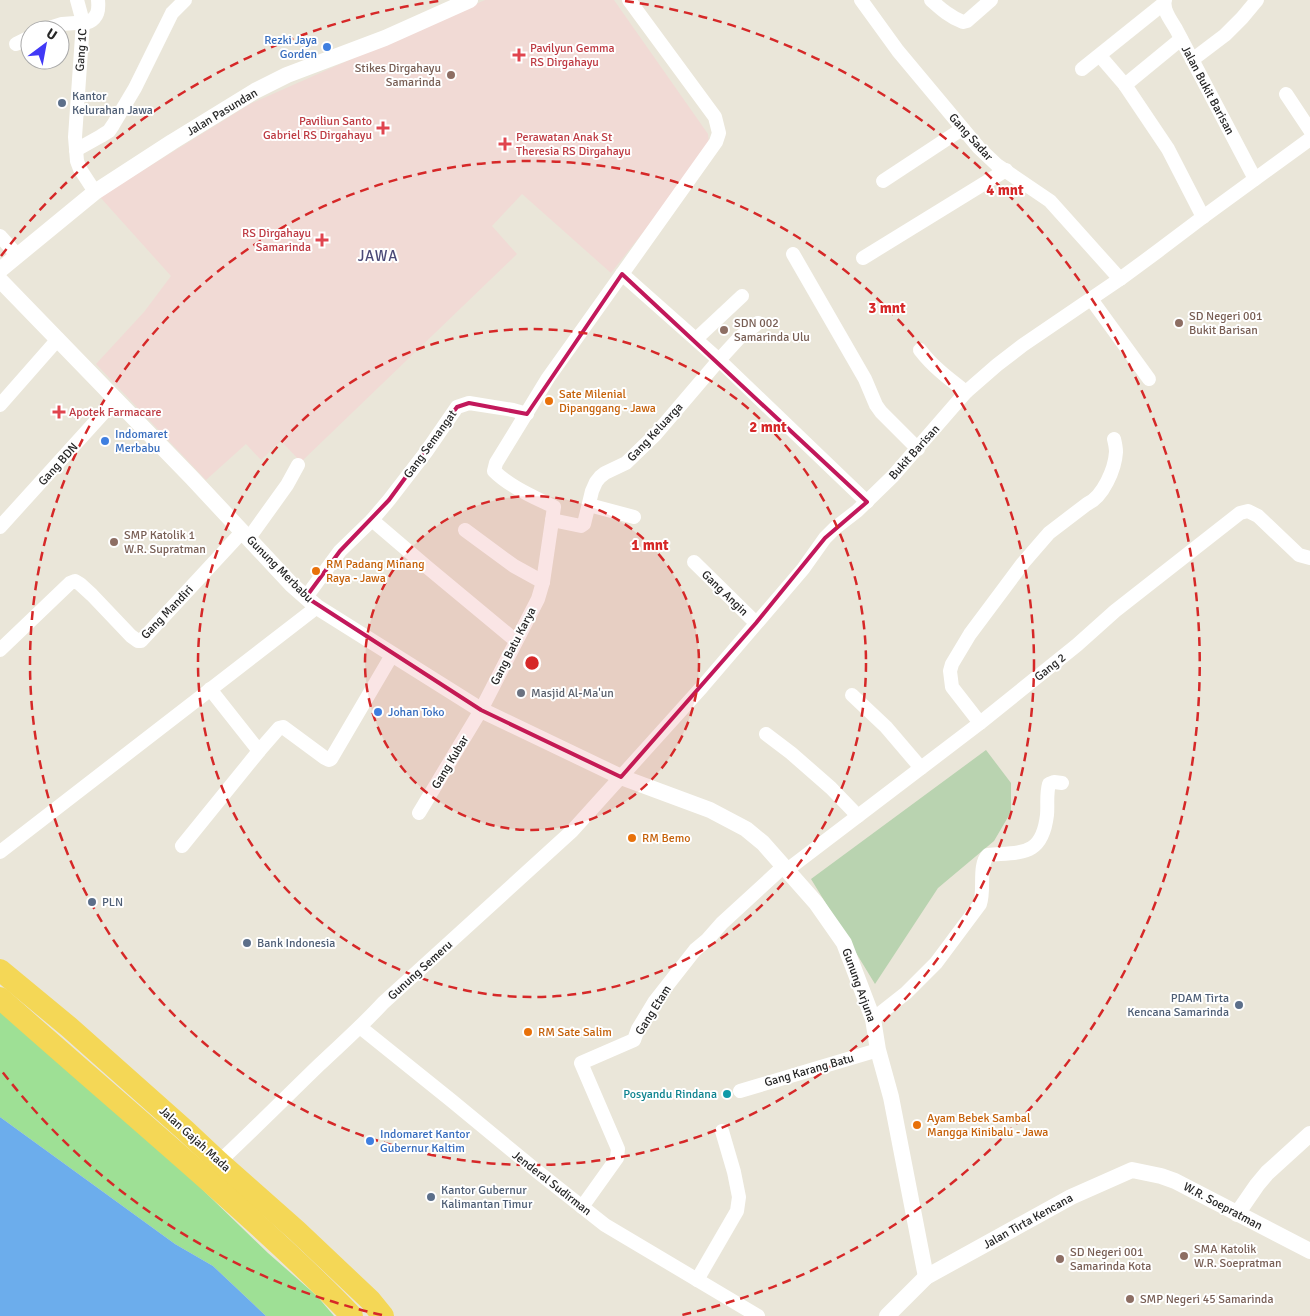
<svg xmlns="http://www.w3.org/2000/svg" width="1310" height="1316" font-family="Signika,sans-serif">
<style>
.medical{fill:#f1dad5}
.green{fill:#9ee095}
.cemetery{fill:#b9d3b0}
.water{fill:#6cadec}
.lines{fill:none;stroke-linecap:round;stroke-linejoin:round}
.minor{stroke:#fff;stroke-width:14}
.tertiary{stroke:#fff;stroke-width:16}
.trunk{stroke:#f4d756;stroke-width:22}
.marked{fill:none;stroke:#c2185b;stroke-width:4;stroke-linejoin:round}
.ring{fill:none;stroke:#d62828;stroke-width:2.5;stroke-dasharray:9 6}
.shop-dot{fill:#3f7fe0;stroke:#fff;stroke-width:2}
.health-dot{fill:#e0444e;stroke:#fff;stroke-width:2}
.education-dot{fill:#8d6e63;stroke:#fff;stroke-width:2}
.service-dot{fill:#5c6f8a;stroke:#fff;stroke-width:2}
.food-dot{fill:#e8710a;stroke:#fff;stroke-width:2}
.worship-dot{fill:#6b7280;stroke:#fff;stroke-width:2}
.culture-dot{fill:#0f9aa8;stroke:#fff;stroke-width:2}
.labels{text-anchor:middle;stroke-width:4;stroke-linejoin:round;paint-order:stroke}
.shop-label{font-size:12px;fill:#366cbe;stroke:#fff;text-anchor:start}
.health-label{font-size:12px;fill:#be3a42;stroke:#fff;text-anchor:start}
.street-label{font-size:12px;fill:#272727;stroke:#fff}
.education-label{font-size:12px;fill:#785e54;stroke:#fff;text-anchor:start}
.service-label{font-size:12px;fill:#4e5e75;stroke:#fff;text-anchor:start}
.food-label{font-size:12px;fill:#c56008;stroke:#fff;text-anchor:start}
.worship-label{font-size:12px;fill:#5b616d;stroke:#fff;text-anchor:start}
.culture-label{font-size:12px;fill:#0d838f;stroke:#fff;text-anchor:end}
.quarter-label{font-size:15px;letter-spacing:1px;fill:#4b4977;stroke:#fff}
.centre{fill:#d62828;stroke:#fff;stroke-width:2.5}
.ring-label{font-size:15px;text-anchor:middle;font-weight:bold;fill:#d62828;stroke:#fff;stroke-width:4;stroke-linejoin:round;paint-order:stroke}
</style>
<rect width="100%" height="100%" fill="#eae6d9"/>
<!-- medical -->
<polygon class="medical" points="485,0 614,0 708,134 709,144 703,156 611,273 522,194 492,226 517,254 301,462 281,441 261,460 246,444 206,480 96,364 144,312 171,276 100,197 250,104"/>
<!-- green -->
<polygon class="green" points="0,1010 173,1161 268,1253 317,1296 334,1316 266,1316 213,1266 175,1244 0,1117"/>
<!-- cemetery -->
<polygon class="cemetery" points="986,750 1011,783 1011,812 994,841 938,888 875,984 811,879"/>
<!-- water -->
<polygon class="water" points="0,1117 175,1244 213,1266 266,1316 0,1316"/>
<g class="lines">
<!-- minor -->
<g class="minor">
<polyline points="77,0 83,22 75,137 77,161 80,169 95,192"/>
<polyline points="861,0 898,51 979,148 997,165 1050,201 1120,279"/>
<path d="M931,0C941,9 950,17 963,22L967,21L991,0"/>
<path d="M1165,0C1162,10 1171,20 1176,29L1255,179"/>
<path d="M43,30L62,24L89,22C98,17 99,10 98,0"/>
<polyline points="16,44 30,37"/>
<polyline points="1100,56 1125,85 1168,149 1203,217"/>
<polyline points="1192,60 1225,35 1242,18 1257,0"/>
<polyline points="1082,69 1163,4"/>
<polyline points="1125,85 1181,39"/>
<polyline points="1286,94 1310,130"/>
<polyline points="76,150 101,136 109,131 113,125 135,88 172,13 185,0"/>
<polyline points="883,181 962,129"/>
<polyline points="0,236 17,255"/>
<polyline points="793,254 865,379 876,405 881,412 918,449"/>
<polyline points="863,258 1006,170"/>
<polyline points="622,274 719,360 867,502"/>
<polyline points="1091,299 1149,379"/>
<polyline points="696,339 742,296"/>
<path d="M920,350C933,367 949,379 966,392"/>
<polyline points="0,405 58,339"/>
<polyline points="589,505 634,517"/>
<polyline points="372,520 427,567 516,641"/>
<polyline points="552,520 581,526 584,524 592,491 596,482 600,477 605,473 626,463 655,435 719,360 740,337 758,323"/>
<polyline points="0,527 116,399"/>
<polyline points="465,530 514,566 543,582"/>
<polyline points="249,538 287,485 298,465"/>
<polyline points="694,562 756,623"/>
<polyline points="306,597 340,551 372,520 389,500 426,452 457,407 469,403 513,410 527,414"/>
<polyline points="0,650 70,583 75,581 80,584 92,595 131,636 138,641 141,641 242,532"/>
<polyline points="852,695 886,727 921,768"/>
<path d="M980,723L952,687L950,671L952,664L970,634L1023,563L1049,533L1087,504C1103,497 1115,469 1116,452C1116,448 1115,443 1114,439"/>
<polyline points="766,734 791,753 831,788 858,816"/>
<polyline points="259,751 279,728 283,727 325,758 329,760 331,759 392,655"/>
<path d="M419,813L481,710L538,599L543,582L554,507C534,497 510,487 494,471L496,463L548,378L716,142L719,133L715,117L629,0"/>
<polyline points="182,846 259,751 210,689"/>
<polyline points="0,852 317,607"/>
<polyline points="787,870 980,723 1077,645 1115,611 1240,513 1248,511 1258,516 1299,555 1310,558"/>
<path d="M873,1019L906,993L936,963L980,904C985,890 978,865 988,855C1021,852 1042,857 1047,815C1048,805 1046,795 1049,784L1054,782L1062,783"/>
<polyline points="360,1027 452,1101 538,1172 605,1225 758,1316"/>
<polyline points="740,1091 878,1050"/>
<path d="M219,1162C253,1130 286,1097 319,1065C341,1044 363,1025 383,1003L572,831L702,687L803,569L825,538L835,528L857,511L893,476L966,392L997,365L1023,345L1120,279L1158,251L1203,217L1310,139"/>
<polyline points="582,1207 617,1158 618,1149 581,1063 634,1040 638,1029 655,1001 695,950 707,940 722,923 784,866"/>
<polyline points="697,1280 737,1211 739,1197 734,1172 722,1131"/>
</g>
<!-- tertiary -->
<g class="tertiary">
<polyline points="0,270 95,192 172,142 255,91 287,75 385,38 470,0"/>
<polyline points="0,280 192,478 292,585 317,607 481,710 621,777 710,810 746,829 763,843 816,903 844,943 873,1019 878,1050 891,1097 926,1277"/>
<polyline points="1237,1214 1257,1185 1267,1173 1310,1134"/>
<polyline points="887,1316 926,1277 1071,1197 1132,1170 1161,1176 1175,1181 1310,1251"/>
</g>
<!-- trunk -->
<g class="trunk">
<polyline points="0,970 69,1027 186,1131 219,1162 297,1231 370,1300 383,1316"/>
<path d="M0,998C73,1063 147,1126 220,1191C265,1231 310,1272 352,1316"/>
</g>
</g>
<!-- marked area -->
<path class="marked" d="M622,274L867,502L825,538L756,623L621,777L481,710L306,597L340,551L389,500L457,407L469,403L527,414Z"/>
<!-- distance rings -->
<circle cx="532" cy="663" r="167" fill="#d62828" fill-opacity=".12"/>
<g class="ring">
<circle cx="532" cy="663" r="167"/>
<circle cx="532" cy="663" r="334"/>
<circle cx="532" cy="663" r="502"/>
<path d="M382 1315A669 669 0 0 1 1 1070M1 256A669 669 0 0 1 439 1M625 1A669 669 0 0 1 682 1315"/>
</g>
<!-- markers -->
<g class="shop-dot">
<circle cx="327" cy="47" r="5"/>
<circle cx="105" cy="441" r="5"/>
<circle cx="378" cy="712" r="5"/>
<circle cx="370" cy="1141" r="5"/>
</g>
<g class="health-dot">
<path d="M516.5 47.5h5v5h5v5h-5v5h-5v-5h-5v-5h5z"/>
<path d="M380.5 120.5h5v5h5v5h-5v5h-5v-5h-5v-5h5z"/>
<path d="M502.5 136.5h5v5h5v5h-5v5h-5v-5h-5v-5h5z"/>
<path d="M319.5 232.5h5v5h5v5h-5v5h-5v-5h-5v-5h5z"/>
<path d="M56.5 404.5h5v5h5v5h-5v5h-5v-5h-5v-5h5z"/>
</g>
<g class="education-dot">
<circle cx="451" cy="75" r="5"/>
<circle cx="1179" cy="323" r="5"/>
<circle cx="724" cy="330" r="5"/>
<circle cx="114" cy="542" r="5"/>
<circle cx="1184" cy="1256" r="5"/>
<circle cx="1060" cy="1259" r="5"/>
<circle cx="1130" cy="1299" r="5"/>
</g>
<g class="service-dot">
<circle cx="62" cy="103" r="5"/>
<circle cx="92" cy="902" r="5"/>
<circle cx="247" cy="943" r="5"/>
<circle cx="1239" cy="1005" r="5"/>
<circle cx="431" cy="1197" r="5"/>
</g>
<g class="food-dot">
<circle cx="549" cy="401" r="5"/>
<circle cx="316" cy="571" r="5"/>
<circle cx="632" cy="838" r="5"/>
<circle cx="528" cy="1032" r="5"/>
<circle cx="917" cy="1125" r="5"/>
</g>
<circle class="worship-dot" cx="521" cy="693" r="5"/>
<circle class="culture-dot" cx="727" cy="1094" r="5"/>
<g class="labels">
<!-- shop labels -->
<g class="shop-label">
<text x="317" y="44" text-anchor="end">Rezki Jaya<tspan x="317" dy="14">Gorden</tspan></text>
<text x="115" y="438">Indomaret<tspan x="115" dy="14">Merbabu</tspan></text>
<text x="388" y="716">Johan Toko</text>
<text x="380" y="1138">Indomaret Kantor<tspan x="380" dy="14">Gubernur Kaltim</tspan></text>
</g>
<!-- health labels -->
<g class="health-label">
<text x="530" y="52">Pavilyun Gemma<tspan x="530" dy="14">RS Dirgahayu</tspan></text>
<text x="372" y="125" text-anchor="end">Paviliun Santo<tspan x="372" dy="14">Gabriel RS Dirgahayu</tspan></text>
<text x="516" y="141">Perawatan Anak St<tspan x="516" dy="14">Theresia RS Dirgahayu</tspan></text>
<text x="311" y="237" text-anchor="end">RS Dirgahayu<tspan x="311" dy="14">Samarinda</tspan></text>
<text x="69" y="416">Apotek Farmacare</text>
</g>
<!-- street labels -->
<g class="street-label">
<text transform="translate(81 50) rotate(-86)" y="4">Gang 1C</text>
<text transform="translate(1208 90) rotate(62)" y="4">Jalan Bukit Barisan</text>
<text transform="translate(222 112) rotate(-31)" y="4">Jalan Pasundan</text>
<text transform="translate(971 137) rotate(48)" y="4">Gang Sadar</text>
<text transform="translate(655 432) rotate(-47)" y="4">Gang Keluarga</text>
<text transform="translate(430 444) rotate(-54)" y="4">Gang Semangat</text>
<text transform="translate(914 452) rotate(-48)" y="4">Bukit Barisan</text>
<text transform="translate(58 464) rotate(-48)" y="4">Gang BDN</text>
<text transform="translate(280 569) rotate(45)" y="4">Gunung Merbabu</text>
<text transform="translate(725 593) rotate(44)" y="4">Gang Angin</text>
<text transform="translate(167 612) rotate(-46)" y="4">Gang Mandiri</text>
<text transform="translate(513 646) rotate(-63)" y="4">Gang Batu Karya</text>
<text transform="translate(1050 667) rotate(-39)" y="4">Gang 2</text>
<text transform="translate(450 762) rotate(-59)" y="4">Gang Kubar</text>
<text transform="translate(420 970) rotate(-42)" y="4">Gunung Semeru</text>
<text transform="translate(859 985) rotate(70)" y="4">Gunung Arjuna</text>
<text transform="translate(653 1010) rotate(-58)" y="4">Gang Etam</text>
<text transform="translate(809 1070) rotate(-16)" y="4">Gang Karang Batu</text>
<text transform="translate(195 1139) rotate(42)" y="4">Jalan Gajah Mada</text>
<text transform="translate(552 1183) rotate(38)" y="4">Jenderal Sudirman</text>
<text transform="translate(1223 1206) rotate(28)" y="4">W.R. Soepratman</text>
<text transform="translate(1028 1221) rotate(-29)" y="4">Jalan Tirta Kencana</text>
</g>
<!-- education labels -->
<g class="education-label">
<text x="441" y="72" text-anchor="end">Stikes Dirgahayu<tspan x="441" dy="14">Samarinda</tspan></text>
<text x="1189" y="320">SD Negeri 001<tspan x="1189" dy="14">Bukit Barisan</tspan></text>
<text x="734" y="327">SDN 002<tspan x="734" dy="14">Samarinda Ulu</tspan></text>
<text x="124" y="539">SMP Katolik 1<tspan x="124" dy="14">W.R. Supratman</tspan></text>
<text x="1194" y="1253">SMA Katolik<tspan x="1194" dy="14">W.R. Soepratman</tspan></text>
<text x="1070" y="1256">SD Negeri 001<tspan x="1070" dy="14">Samarinda Kota</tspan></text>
<text x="1140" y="1303">SMP Negeri 45 Samarinda</text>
</g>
<!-- service labels -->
<g class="service-label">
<text x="72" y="100">Kantor<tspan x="72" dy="14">Kelurahan Jawa</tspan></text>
<text x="102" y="906">PLN</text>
<text x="257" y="947">Bank Indonesia</text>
<text x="1229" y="1002" text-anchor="end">PDAM Tirta<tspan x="1229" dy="14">Kencana Samarinda</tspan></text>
<text x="441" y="1194">Kantor Gubernur<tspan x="441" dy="14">Kalimantan Timur</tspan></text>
</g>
<!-- food labels -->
<g class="food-label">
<text x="559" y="398">Sate Milenial<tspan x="559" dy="14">Dipanggang - Jawa</tspan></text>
<text x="326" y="568">RM Padang Minang<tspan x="326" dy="14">Raya - Jawa</tspan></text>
<text x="642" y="842">RM Bemo</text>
<text x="538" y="1036">RM Sate Salim</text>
<text x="927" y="1122">Ayam Bebek Sambal<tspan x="927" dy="14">Mangga Kinibalu - Jawa</tspan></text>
</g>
<!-- worship labels -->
<g class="worship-label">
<text x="531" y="697">Masjid Al-Ma'un</text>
</g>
<!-- culture labels -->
<g class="culture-label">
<text x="717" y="1098">Posyandu Rindana</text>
</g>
<!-- quarter labels -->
<g class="quarter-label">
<text x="378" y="261">JAWA</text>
</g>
</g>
<circle cx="532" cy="663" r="8" class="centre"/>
<g class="ring-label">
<text x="1005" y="195">4 mnt</text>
<text x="887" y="313">3 mnt</text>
<text x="768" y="432">2 mnt</text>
<text x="650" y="550">1 mnt</text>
</g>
<!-- north arrow -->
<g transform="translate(45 45) rotate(32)"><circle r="24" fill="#ffffff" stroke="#a9a9a9"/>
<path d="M0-4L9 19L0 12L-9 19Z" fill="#4139f6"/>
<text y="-8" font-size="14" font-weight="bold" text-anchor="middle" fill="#272727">U</text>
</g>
</svg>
